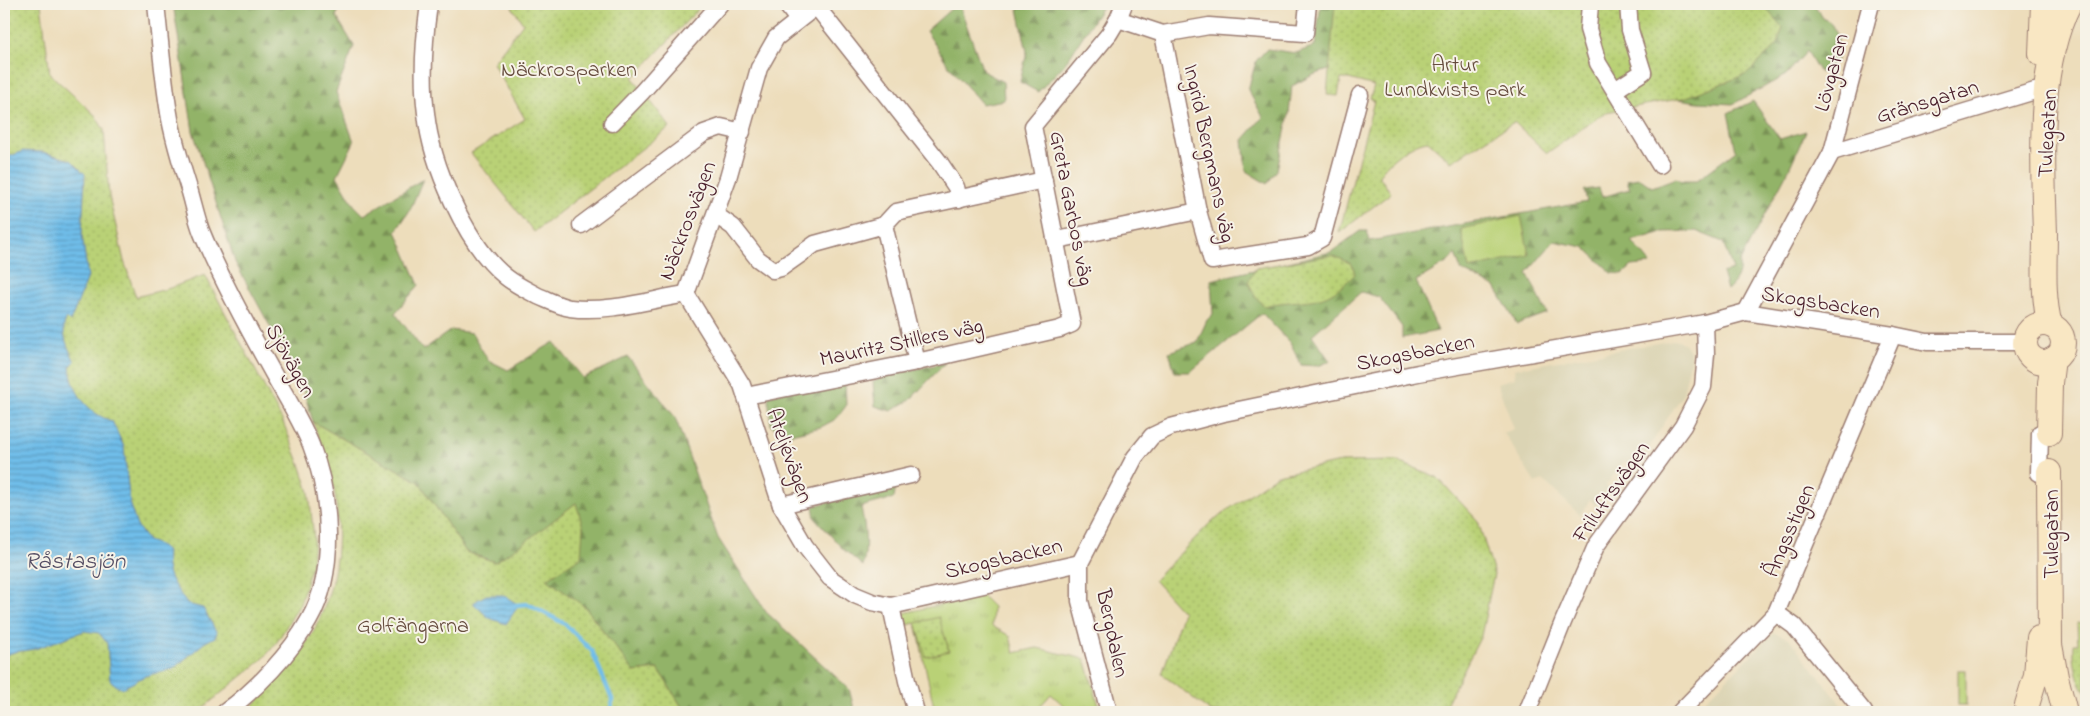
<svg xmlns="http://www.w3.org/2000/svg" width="2090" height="716" font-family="'Indie Flower',sans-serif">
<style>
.built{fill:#dbd4b4}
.grass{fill:url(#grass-tufts);stroke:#827850}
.forest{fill:url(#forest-firs);stroke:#6e6949}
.park{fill:url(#park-dots);stroke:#827850}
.pitch{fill:#b9d176;stroke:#827850}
.water{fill:url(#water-rules);stroke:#5c6e8a}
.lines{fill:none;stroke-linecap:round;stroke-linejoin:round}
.stream{stroke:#6fbde9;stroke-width:4.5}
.street-casing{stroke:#9c7e73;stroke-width:19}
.secondary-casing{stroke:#9c7e73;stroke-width:26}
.street{stroke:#fff;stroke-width:16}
.secondary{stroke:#f9e7c3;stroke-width:24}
.labels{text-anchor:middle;stroke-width:4;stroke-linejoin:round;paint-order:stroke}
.park-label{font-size:22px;fill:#664c3e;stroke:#f7f3e8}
.street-label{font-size:22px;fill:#4a1f2b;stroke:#f7f3e8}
.water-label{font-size:24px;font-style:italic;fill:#554e64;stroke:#f7f3e8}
</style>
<defs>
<pattern id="grass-tufts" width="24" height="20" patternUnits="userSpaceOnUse" patternTransform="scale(1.25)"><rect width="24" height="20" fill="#b9d176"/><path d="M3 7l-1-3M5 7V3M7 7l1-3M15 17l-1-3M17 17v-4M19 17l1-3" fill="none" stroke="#a1b366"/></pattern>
<pattern id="forest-firs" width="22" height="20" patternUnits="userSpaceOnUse" patternTransform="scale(1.25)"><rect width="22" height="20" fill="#92b367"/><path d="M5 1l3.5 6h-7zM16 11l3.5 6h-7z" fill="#799155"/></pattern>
<pattern id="park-dots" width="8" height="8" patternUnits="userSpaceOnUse" patternTransform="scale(1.25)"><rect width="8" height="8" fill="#b9d176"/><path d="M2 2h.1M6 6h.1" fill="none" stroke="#a1b366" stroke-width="1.8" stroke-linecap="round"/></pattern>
<pattern id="water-rules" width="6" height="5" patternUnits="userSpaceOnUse" patternTransform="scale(1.25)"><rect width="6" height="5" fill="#6fbde9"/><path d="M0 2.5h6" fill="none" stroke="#5d99bd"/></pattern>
</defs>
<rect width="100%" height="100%" fill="#f7f3e8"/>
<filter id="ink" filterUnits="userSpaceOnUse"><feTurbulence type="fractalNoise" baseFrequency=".02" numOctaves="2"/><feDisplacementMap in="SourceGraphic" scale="10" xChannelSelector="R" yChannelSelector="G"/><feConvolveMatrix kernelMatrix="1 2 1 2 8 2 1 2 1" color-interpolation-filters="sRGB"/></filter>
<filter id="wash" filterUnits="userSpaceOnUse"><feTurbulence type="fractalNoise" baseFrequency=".0096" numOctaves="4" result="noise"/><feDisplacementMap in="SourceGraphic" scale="20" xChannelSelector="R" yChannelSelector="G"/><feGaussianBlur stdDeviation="1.12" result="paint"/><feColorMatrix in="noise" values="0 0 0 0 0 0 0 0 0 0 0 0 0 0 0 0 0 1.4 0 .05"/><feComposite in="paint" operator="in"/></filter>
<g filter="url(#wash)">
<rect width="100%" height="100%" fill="#edddbb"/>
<!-- built -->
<g class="built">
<polygon points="1674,340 1684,343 1690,351 1690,361 1683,394 1635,469 1624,461 1606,485 1609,489 1596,506 1590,500 1580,515 1543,480 1535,483 1504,433 1514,429 1497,383 1515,378 1514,369"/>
<polygon points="1774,633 1789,638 1847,712 1693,712"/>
</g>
<!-- grass -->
<polygon class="grass" points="981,595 993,607 992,626 1010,636 1014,653 1037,648 1085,659 1100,709 1093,712 1071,712 1051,694 1036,711 1023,708 1022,712 935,712 916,623 902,626 900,614"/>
<!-- forest -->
<g class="forest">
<polygon points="183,4 342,4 336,16 354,46 336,92 354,142 337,176 354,205 364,215 423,179 410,210 396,231 419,285 395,313 423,350 451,330 472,333 488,360 508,370 554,342 583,378 628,357 675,417 718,538 766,612 849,689 855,712 685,712 658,669 634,672 585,607 546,579 576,503 525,543 495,562 466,552 419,482 313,422 302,385 235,262 193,131 174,10"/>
<polygon points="949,4 959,4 983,71 1003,82 1004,100 982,104 949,66 926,31 952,8"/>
<polygon points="1017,4 1104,4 1064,65 1038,92 1020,82 1027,52"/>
<polygon points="1321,4 1394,4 1335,68 1313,75 1292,86 1289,114 1277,170 1267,184 1246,171 1243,140 1263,117 1248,90 1256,61 1267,49 1296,53 1315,46"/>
<polygon points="1647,4 1814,4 1823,18 1830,22 1838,36 1837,60 1820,73 1807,51 1786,75 1733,104 1698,102 1659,96"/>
<path d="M1753,101L1780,139L1806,131L1789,169L1739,263C1741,275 1735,283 1727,290L1722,273L1733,270L1723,242L1696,231L1663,232L1632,241L1651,264L1632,266L1623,274L1612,273L1584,247L1554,241L1527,273L1547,313L1517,324L1495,287L1461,270L1455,254L1448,262L1416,281L1438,331L1402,338V327L1379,297L1361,292L1312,335L1330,361L1318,366L1301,365L1290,343L1262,313L1190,372H1175L1169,352L1197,342L1207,320L1213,314L1211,280L1331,252L1360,231H1367L1370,241L1587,202L1584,190L1599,188L1602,197L1630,189L1627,180L1639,178L1652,187L1676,178L1681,181H1696L1736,151L1728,113Z"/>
<polygon points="945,363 910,400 891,411 875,406 873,382 888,375"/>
<polygon points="845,376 846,406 836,419 821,427 791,434 771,426 768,396"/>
<path d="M896,485L894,498L861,507C865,527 868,546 863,566L842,548L815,518L813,506Z"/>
</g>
<!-- park -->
<g class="park">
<polygon points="4,4 41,4 50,74 95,115 104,130 109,196 124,261 136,297 170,288 205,275 283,422 301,467 309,492 314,539 312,564 300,604 277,642 263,659 198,712 4,712"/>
<polygon points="510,4 703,4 633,78 670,127 534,232 471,153 525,119 493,63 523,23"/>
<path d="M1335,4H1762L1783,28L1776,46L1747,74L1684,98L1606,112L1547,153L1514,122L1451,162L1428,141C1413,142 1386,162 1379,176L1391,193L1339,233L1374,101L1370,98L1374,86L1349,79H1341L1338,96L1327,95Z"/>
<path d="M1332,255L1352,264L1355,274C1321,310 1306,296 1264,306L1256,297L1248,282L1256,268Z"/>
<path d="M313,422L419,482L466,552L495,562L525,542L576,503L583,527L581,557L547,579L585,607L634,672L658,669L685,712H247C268,689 292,666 309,639C340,587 344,527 330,469C326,453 318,438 313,422Z"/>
<polygon points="1396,461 1437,477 1478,521 1494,574 1481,636 1442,712 1211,712 1162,674 1183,612 1154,580 1212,521 1277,475 1341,462"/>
<polygon points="939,617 949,651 926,657 916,623"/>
<path d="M2077,623H2086V692C2076,679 2073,661 2074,644H2078Z"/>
</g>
<!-- pitch -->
<g class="pitch">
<polygon points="1521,216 1529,255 1469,269 1461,229"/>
<rect x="1958" y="670" width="8" height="35"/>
</g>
<!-- water -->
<g class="water">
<path d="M23,151L43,152L71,160L85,174L82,234L88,277L70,322L66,318C60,332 68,349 75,361L70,367C72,391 88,414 112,421L124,447L130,505L137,526L148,541L162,546L167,552C164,576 175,585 187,604L203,608L217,633L215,637L204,643L173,669L145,676L123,688L118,687L110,680L107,643L99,633L84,631L35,649L14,652L4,656V156L8,157Z"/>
<polygon points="486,595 503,595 519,605 506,624 489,618 473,603"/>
</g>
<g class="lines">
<!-- stream -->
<polyline class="stream" points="515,605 528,604 565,624 592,651 612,699 611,712"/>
</g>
</g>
<g filter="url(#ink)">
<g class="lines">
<defs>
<g id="street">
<path d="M156,4C160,40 163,77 169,113C173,139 182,166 190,192C194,206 197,220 202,233C221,279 245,323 269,366C283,392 300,418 311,445C331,496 337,571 309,620C291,653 256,690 225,712"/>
<path d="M429,4C424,40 421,76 426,113C431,164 466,245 506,277C516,285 527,290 538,296C548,300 559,306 570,308C608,313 649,300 686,294"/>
<polyline points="786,4 798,20"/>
<polyline points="1590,4 1588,29 1598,63 1660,165"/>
<polyline points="816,6 940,163 956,187 959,199"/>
<polyline points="1118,19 1163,34 1209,26 1305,33 1308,4"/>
<polyline points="1163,34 1198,211 1212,261 1308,246 1322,238 1360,95"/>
<polyline points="1615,90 1643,72 1630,30 1628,4"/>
<polyline points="612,123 642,92 720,4"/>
<polyline points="1832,152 2035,91"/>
<polyline points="716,215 733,227 758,259 773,270 781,268 815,244 884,225 896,212 1044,180"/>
<polyline points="581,225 704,133 721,127 742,132"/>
<polyline points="884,225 917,362"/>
<polyline points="1057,240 1198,211"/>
<polyline points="686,294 742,385 781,505 805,546 830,578 855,595 872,602 891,606 1080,563"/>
<polyline points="686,294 728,178 759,68 776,38 819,4"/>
<polyline points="1746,312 1832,152 1871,4"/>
<polyline points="746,396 917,362 1060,329 1072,324 1033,126 1109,34 1118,19 1124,4"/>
<polyline points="2039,473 2040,433"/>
<polyline points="781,505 911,475"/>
<polyline points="891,606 907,681 916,712"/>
<polyline points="1776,613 1794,626 1864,712"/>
<polyline points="1109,712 1080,601 1080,563 1135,457 1152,436 1171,427 1224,413 1418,373 1705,323 1746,312 1893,335 1927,342 2026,342"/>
<polyline points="1527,712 1563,622 1596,546 1683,426 1703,387 1706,354 1705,323"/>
<polyline points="1680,712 1776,613 1893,335"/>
</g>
<g id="secondary">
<polyline points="2041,54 2043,4"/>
<circle cx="2044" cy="343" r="19"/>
<path d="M2050,325C2042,296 2045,263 2045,234C2043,160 2036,71 2069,4"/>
<polyline points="2049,433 2050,383 2053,359"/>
<polyline points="2049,472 2050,645 2056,677 2064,708"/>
<polyline points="2027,705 2036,675 2039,638"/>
</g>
</defs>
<!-- street casing -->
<use href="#street" class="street-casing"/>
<!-- secondary casing -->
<use href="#secondary" class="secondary-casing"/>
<!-- street -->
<use href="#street" class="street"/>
<!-- secondary -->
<use href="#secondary" class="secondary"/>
</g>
</g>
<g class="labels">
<!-- park labels -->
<g class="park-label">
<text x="1455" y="71">Artur<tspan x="1455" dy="25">Lundkvists park</tspan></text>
<text x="569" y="76">Näckrosparken</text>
<text x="413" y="632">Golfängarna</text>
</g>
<!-- street labels -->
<g class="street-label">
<text transform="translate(1830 72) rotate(-75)" y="8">Lövgatan</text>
<text transform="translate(1927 100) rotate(-17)" y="8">Gränsgatan</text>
<text transform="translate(2046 133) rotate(-87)" y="8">Tulegatan</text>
<text transform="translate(1211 153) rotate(78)" y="8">Ingrid Bergmans väg</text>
<text transform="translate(1073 208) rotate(79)" y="8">Greta Garbos väg</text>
<text transform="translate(686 220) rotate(-69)" y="8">Näckrosvägen</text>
<text transform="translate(1821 301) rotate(9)" y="8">Skogsbacken</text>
<text transform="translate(901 341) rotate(-12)" y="8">Mauritz Stillers väg</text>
<text transform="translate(1415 351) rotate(-11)" y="8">Skogsbacken</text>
<text transform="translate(292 360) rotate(61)" y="8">Sjövägen</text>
<text transform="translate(791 455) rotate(70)" y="8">Ateljévägen</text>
<text transform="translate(1610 491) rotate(-55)" y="8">Friluftsvägen</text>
<text transform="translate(1788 530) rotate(-67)" y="8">Ängsstigen</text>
<text transform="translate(2050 534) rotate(-90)" y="8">Tulegatan</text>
<text transform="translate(1003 557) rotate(-13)" y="8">Skogsbacken</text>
<text transform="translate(1114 633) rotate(78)" y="8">Bergdalen</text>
</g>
<!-- water labels -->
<g class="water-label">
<text x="75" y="568">Råstasjön</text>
</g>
</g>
<!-- margin -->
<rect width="2090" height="716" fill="none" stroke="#f7f3e8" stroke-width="20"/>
</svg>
